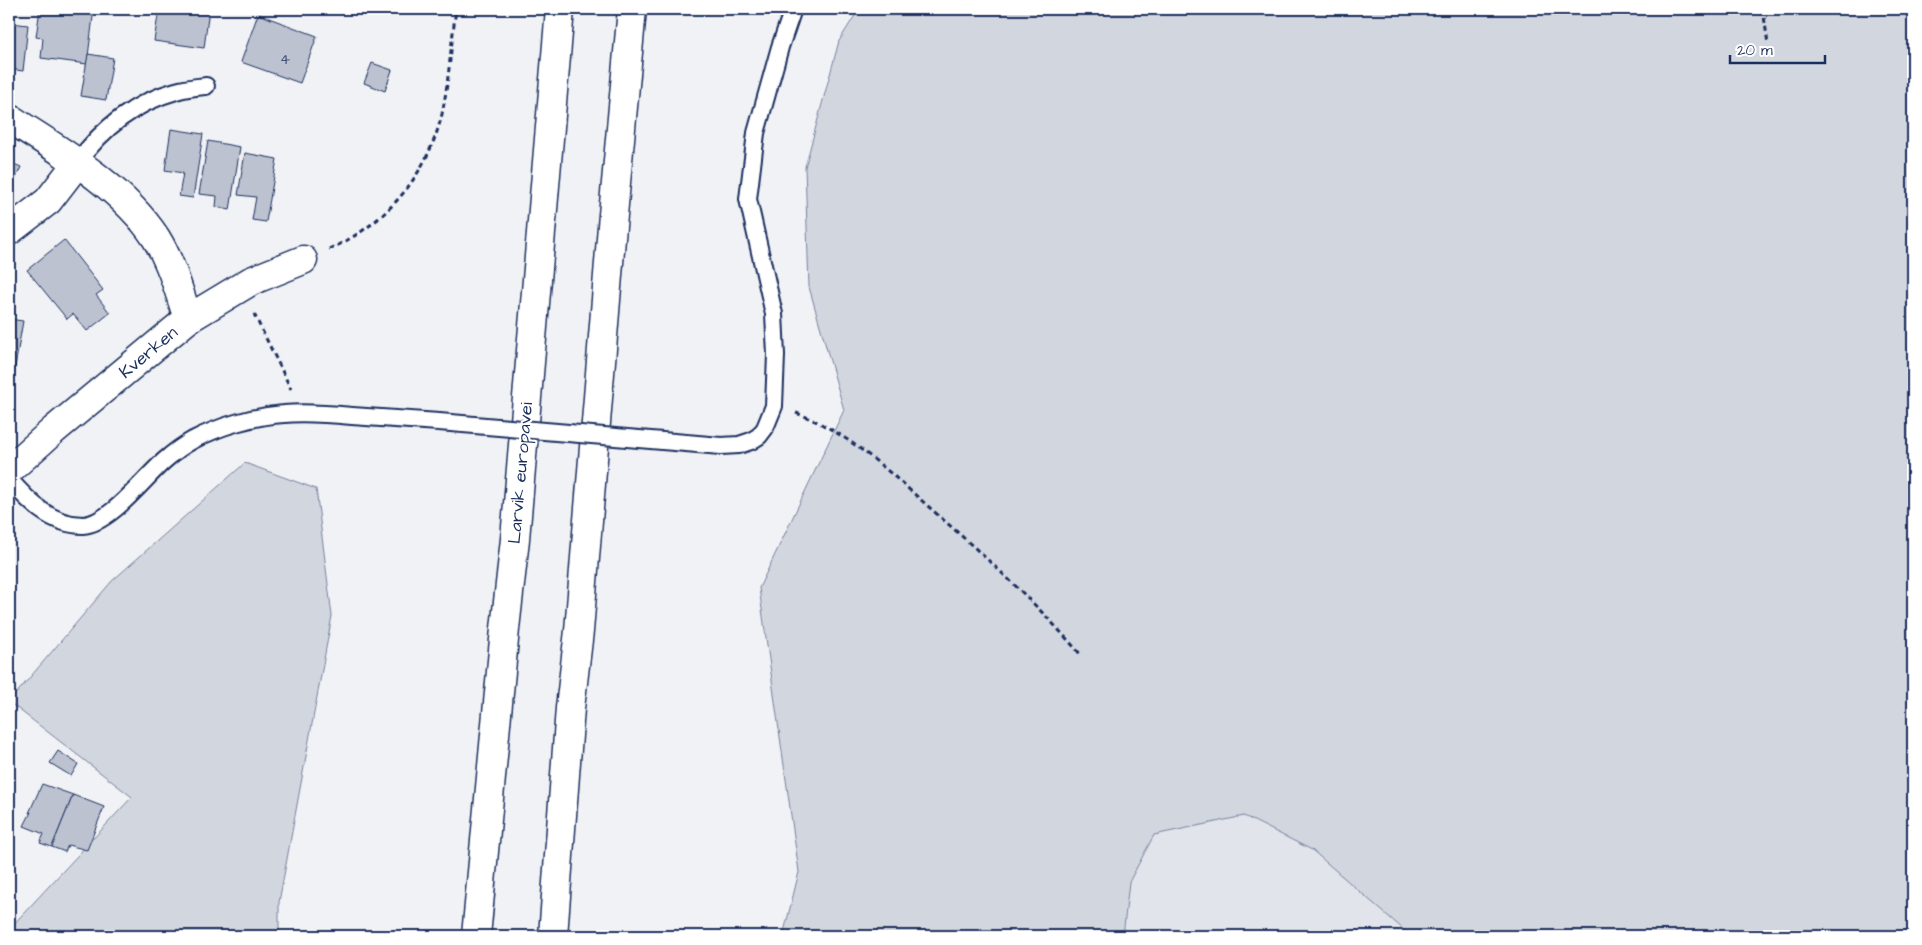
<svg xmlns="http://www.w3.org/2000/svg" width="1922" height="945" font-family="'Architects Daughter',sans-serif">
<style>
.built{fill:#e1e4ea}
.green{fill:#d2d6df;stroke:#76829e}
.building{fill:#bcc2d0;stroke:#1b2f5e}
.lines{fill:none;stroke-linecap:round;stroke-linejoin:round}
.lane-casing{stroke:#1b2f5e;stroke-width:20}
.street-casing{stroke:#1b2f5e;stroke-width:31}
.highway-casing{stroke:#1b2f5e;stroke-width:31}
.path{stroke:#1b2f5e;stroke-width:3;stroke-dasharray:5 4;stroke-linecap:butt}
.lane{stroke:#fff;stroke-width:16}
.street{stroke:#fff;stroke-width:28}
.highway{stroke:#fff;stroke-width:28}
.lane-bridge-casing{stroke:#1b2f5e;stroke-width:20;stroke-linecap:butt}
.lane-bridge{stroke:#fff;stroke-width:16}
.labels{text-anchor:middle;stroke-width:4;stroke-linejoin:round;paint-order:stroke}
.number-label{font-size:15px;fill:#43547a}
.street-label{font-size:18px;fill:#1b2f5e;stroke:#fff}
</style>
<rect width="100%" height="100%" fill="#f1f2f5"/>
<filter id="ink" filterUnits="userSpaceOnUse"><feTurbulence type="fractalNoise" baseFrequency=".02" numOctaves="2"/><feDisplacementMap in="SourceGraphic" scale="10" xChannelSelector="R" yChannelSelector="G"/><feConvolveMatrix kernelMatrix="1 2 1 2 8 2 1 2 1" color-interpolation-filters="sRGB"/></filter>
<g filter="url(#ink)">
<!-- built -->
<polygon class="built" points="1244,816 1312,850 1411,936 1123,936 1129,882 1154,835"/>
<!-- green -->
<g class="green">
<polygon points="859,9 1913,9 1913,936 1411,936 1312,850 1244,816 1154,835 1129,882 1123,936 783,936 799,872 759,588 844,410 809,287 805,167 839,41"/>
<polygon points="245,463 316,489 332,616 279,902 279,936 9,936 9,929 132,797 9,702 112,581"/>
</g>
<!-- building -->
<g class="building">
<polygon points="40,9 94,9 87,64 41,58 43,38 36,37"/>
<polygon points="159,9 209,9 204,48 154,41"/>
<polygon points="258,14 317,36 300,83 241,62"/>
<polygon points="11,23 28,25 23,71 9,69 9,42"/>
<polygon points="88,54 113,58 106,100 81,96"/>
<polygon points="372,63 392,70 385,91 364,83"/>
<polygon points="171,129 203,134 193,198 179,196 183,173 165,170"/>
<polygon points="208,141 240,147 230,210 216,207 217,196 199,194"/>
<polygon points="245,153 277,159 266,222 252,220 256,197 238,195"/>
<polygon points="9,162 21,167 9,193"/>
<polygon points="64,240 103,290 96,295 110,313 87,331 73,314 67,319 27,270"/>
<polygon points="9,319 23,321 9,401"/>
<polygon points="58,751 78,764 71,776 50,763"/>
<polygon points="42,784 73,795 52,847 40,843 44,834 24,826 31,812 29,813"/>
<polygon points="73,795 104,807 87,850 68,845 65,852 52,847"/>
</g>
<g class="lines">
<defs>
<g id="lane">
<path d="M78,162C102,128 136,102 176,91C185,88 196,87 206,86"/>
<polyline points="686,443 721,446 739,445 751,441 759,436 765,428 774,406 776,355 774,314 748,199 756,133 780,47 793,9"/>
<path d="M9,479C28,501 51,525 83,525C110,524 146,476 165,460C173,453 184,445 193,440C220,426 254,416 284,414C306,412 330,414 352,416C381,418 410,420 439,422"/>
</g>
<g id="street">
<path d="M9,118C59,150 123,187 156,238C171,262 179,291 188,319"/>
<polyline points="9,231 48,201 78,162"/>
<polyline points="9,470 54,430 188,319 251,281 303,260"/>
</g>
<g id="highway">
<polyline points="476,936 505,629 515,539 560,9"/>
<polyline points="553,936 570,708 579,631 612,226 632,9"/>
</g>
</defs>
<!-- lane casing -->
<use href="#lane" class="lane-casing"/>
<!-- street casing -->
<use href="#street" class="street-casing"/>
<!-- highway casing -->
<use href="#highway" class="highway-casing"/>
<!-- path -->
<g class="path">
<polyline points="1763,9 1768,44"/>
<path d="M329,249C386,225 428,174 442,114C449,80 451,44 456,9"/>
<polyline points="254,314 291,389"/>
<path d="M796,413C847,431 889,472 929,507C982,554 1035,601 1081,655"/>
</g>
<!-- lane -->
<use href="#lane" class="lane"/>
<!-- street -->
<use href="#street" class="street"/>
<!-- highway -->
<use href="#highway" class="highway"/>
<defs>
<polyline id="lane-bridge" points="439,422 686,443"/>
</defs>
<!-- lane-bridge casing -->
<use href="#lane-bridge" class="lane-bridge-casing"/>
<!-- lane-bridge -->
<use href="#lane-bridge" class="lane-bridge"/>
</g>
</g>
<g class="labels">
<!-- number labels -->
<g class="number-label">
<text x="285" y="64">4</text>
</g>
<!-- street labels -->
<g class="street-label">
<text transform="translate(148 352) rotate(-40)" y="6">Kverken</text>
<text transform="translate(520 473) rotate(-85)" y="6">Larvik europavei</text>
</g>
</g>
<!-- margin -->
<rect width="1922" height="945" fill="none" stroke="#fff" stroke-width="30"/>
<rect x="15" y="15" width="1892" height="915" fill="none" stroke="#1b2f5e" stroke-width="2" filter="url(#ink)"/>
<!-- scale -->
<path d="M1730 55v8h95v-8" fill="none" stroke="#1b2f5e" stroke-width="2.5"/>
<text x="1737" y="55" font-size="15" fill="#1b2f5e" stroke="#ffffff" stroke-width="4" paint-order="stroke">20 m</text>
</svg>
